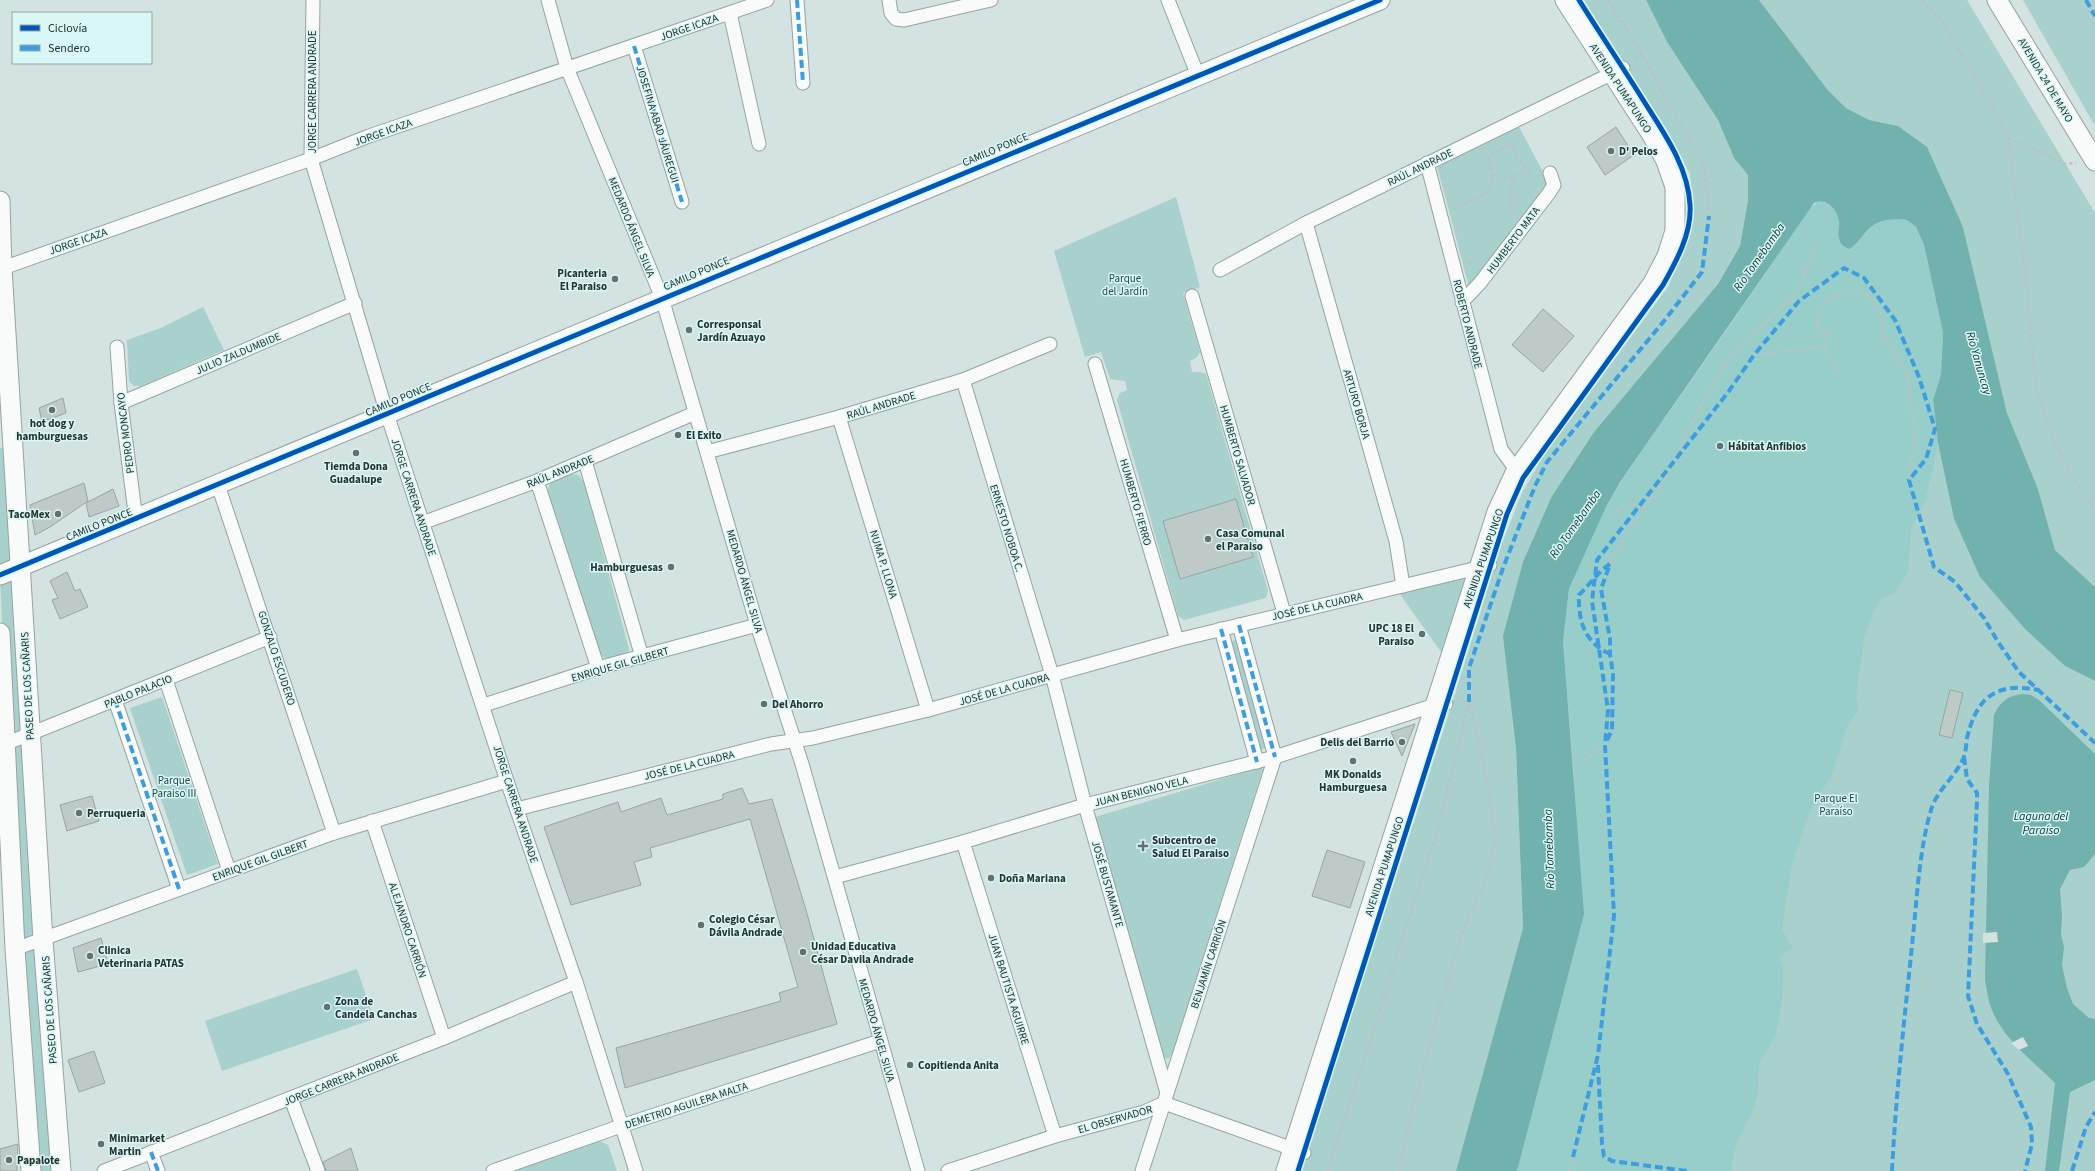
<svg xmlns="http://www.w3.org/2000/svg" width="2095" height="1171" font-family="'Source Sans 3',sans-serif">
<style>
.green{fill:#a8d0cd}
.forest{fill:#98ceca}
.water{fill:#71b1ae}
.pier{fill:#d2e3e1}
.building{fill:#bdcac8;stroke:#97a5a3}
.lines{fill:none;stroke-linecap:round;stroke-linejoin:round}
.street-casing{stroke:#96a3a1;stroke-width:15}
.secondary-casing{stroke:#96a3a1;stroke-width:21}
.path{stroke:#bdc2c1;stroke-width:2.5;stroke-dasharray:3 3;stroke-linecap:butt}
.street{stroke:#f8fbfa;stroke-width:13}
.secondary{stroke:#f8fbfa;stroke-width:19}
.quiet{stroke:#3c9de1;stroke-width:4;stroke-dasharray:8 4;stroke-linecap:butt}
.cycleway-casing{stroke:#d8f7f5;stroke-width:8}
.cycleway{stroke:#0057b8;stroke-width:5}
.poi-dot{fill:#62706f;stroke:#d8f7f5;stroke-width:1.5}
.labels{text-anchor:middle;stroke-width:3;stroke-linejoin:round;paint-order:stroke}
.street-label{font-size:11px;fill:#263231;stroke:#d8f7f5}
.poi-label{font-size:11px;font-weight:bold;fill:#263231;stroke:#d8f7f5;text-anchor:start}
.park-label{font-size:11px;fill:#224947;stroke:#d8f7f5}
.water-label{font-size:12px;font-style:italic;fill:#0b3533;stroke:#d8f7f5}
</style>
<rect width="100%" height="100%" fill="#d2e3e1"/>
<!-- green -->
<g class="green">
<polygon points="1584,0 1646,0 1667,42 1718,120 1734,158 1748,175 1748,200 1740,246 1718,284 1594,432 1552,496 1512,697 1516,748 1523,928 1456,1171 1301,1171 1451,707 1500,549 1521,495 1544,455 1668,287 1686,244 1694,211 1690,174 1669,133"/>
<polygon points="1759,0 1967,0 2095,213 2095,587 2055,550 2038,489 2007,413 1963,227 1898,126 1869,120 1846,108 1827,89"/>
<polygon points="2023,0 2095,0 2095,126"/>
<polygon points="1518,125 1550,185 1469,287 1437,166"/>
<polygon points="1176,197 1200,287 1183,293 1200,352 1197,357 1190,361 1192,372 1200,372 1206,374 1268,591 1266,598 1184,620 1178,616 1117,400 1120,393 1127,390 1125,381 1110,379 1101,352 1085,357 1054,251"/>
<polygon points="1808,210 1907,220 1938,443 1954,519 1980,577 2024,628 2065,666 2095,681 2095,1171 1517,1171 1567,606 1606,507"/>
<polygon points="203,307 224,350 141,386 134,386 129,381 127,340 161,328"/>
<polygon points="11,447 18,564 0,571 0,448"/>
<path d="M570,474L578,475L584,482L629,649L628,654L611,661L600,655L548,492C548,480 560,478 570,474Z"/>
<polygon points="19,569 28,732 8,741 0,578"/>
<polygon points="1463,577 1466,581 1465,590 1441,652 1397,590"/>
<polygon points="1242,638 1272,746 1254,751 1225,643"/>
<polygon points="162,697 218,864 187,875 130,708"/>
<polygon points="29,738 41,936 17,945 9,746"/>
<polygon points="1262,767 1263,769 1172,1054 1168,1059 1164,1057 1095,817"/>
<polygon points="41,944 54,1171 34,1171 18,951"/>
<polygon points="357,969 374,1019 222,1071 205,1021"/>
<polygon points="596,1139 608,1145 617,1171 512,1171"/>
</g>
<!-- forest -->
<path class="forest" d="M1818,201C1835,203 1841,217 1838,233L1861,238C1874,221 1886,218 1907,220L1916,227L1924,245L1943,333L1941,374L1933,400L1938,443L1926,499L1911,528L1908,571L1895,592L1882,598L1874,610L1864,639L1856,694L1859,709L1848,724L1831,777L1817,797L1806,822L1791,868L1782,930L1793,947L1779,957C1781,962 1783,967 1783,972C1784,986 1780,1023 1775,1036C1771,1047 1762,1054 1759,1066C1757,1079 1760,1091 1755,1105C1746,1130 1732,1143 1732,1171H1517L1578,938L1574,769L1563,642L1569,589L1606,507L1620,482L1769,269L1808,210Z"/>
<!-- water -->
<g class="water">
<path d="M1646,0H1759L1827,89L1846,108L1869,120L1898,126L1927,147L1963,227L2007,413L2038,489L2055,550L2095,587V681L2065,666L2024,628L1980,577L1954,519L1938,443L1933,400L1941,374L1943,333L1924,245L1916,227L1907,220C1890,218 1876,219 1864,234C1859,240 1856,245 1849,249C1843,246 1840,244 1839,238C1837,233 1840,227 1839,222C1838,210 1826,197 1814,203L1620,482L1606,507L1569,589L1563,642L1584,914L1517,1171H1456L1523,928L1516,748L1503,636L1523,562L1552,496L1594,432L1718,284L1740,246L1748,200V175L1734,158L1718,120L1667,42Z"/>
<path d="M2022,694L2031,695L2039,700L2095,754V854L2084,867L2070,870L2060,889L2062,917L2061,935L2064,947L2062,965L2067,988L2073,1004L2089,1018L2095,1019V1080L2070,1092L2059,1171H2045L2055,1083C2033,1061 2004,1040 1992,1010C1988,1001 1987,990 1985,980L1989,786L1994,715C2000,702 2007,696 2022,694Z"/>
</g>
<!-- pier -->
<g class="pier">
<polygon points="1997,932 1998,942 1983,943 1983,933"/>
<polygon points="2023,1037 2028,1046 2019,1050 2011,1043"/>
</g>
<!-- building -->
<g class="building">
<polygon points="1616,127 1634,155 1605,175 1587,147"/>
<polygon points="1543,309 1574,336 1543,372 1512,345"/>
<polygon points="63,398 66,413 42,422 39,408"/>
<polygon points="84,483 88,501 50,527 35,535 30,505"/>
<polygon points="113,489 119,506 89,517 86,503"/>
<polygon points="1236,499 1253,557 1180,579 1163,521"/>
<polygon points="67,572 75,591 80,589 88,607 60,619 52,600 58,598 50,581"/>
<polygon points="1950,690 1963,693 1952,738 1939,735"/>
<polygon points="1415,724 1402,756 1391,732"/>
<polygon points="742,788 749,804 772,799 806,910 837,1024 625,1088 616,1048 781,1001 779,993 798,987 750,819 650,848 652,857 634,862 641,885 571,905 544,827 618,802 621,812 661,798 667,815 723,799 723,794"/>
<polygon points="92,796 99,821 67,831 60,805"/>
<polygon points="1327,850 1365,862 1350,908 1312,896"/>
<polygon points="101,938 108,964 78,972 73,948"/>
<polygon points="94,1051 105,1083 79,1092 68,1060"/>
<polygon points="18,1144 17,1171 0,1171 0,1149"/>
<polygon points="351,1148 358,1171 326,1171 323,1162"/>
</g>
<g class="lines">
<defs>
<g id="street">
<polyline points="313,0 311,159 387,414 507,781 576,982 636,1171"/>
<polyline points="548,0 567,68 662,298 757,625 802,764 918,1171"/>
<polyline points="797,0 803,83"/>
<polyline points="889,0 891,13 896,19 904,20 991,0"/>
<polyline points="1168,0 1198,76"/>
<polyline points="730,13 759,144"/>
<polyline points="634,46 682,202"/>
<polyline points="1427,163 1501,449 1520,475"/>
<polyline points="1306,223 1396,541 1403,586"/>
<polyline points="0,269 311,159 369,136 767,0"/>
<polyline points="1220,270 1306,223 1623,68"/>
<polyline points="1192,296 1284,613"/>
<polyline points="1462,302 1480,283 1549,193 1554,185 1550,173"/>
<polyline points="117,347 121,403 136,520"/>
<polyline points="1095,364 1177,640"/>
<polyline points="963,380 1052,675 1085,805 1167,1093"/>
<polyline points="121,403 355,303"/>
<polyline points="839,417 928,710"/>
<polyline points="707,452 839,417 963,380 1050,344"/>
<polyline points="585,461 642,657"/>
<polyline points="537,481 598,668"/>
<polyline points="218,485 334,833"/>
<polyline points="422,523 537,481 695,413"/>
<polyline points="1221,629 1257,762"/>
<polyline points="166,680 229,871"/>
<polyline points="115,700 179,889"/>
<polyline points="484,705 598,668 757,625"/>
<polyline points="5,744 270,637"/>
<polyline points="517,809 771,744 813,738 928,710 1177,640 1490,565"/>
<polyline points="372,821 444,1038"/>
<polyline points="963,842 1055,1136"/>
<polyline points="835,877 963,842 1085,805 1275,757 1435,705 1446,704"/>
<polyline points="15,949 334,833 507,781"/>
<polyline points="291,1099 318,1171"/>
<polyline points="151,1152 158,1171"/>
<polyline points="104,1171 444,1038 576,982"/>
<polyline points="493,1171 621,1126 880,1041"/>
<polyline points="948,1171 1055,1136 1144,1112 1164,1103 1304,1153"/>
<polyline points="1142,1171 1275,757 1239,625"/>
</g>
<g id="secondary">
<polyline points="1997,0 2095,161"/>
<polyline points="0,201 2,268 43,940 61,1171"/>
<polyline points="0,575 1380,0"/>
<polyline points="0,633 15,949 31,1171"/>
<polyline points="1286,1171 1497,512 1516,471 1653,283 1667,256 1675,231 1675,187 1666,161 1652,135 1565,0"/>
</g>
</defs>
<!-- street casing -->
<use href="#street" class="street-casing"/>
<!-- secondary casing -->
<use href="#secondary" class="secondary-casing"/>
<!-- path -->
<g class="path">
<polyline points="1608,0 1642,54 1704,167 1709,216"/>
<polyline points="1922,0 1941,20 1989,100 2008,138 2025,272 2036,388 2056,445 2073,478 2095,511"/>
<polyline points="1635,59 1642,54"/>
<polyline points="2009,138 2065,164 2076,163"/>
<polyline points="1493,176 1488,158 1493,153 1512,144 1518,160 1528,169"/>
<polyline points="1513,177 1528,169 1535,182"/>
<polyline points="1454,209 1487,193 1493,176 1513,177 1509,193 1513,214"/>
<polyline points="1469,264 1480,256"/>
<polyline points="1823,347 1830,333 1818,329 1816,323 1827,300 1851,290 1870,296 1882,316 1883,334 1908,377 1915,436 1909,480"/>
<polyline points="1754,355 1823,347 1839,373"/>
<polyline points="2092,506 2095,495"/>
<path d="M1611,514C1621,506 1632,500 1644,508"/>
<polyline points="1610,564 1624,537 1663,483 1700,407 1728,360 1758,328 1793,297 1804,277 1817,241"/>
<polyline points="1584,760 1605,745"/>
<polyline points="1328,1171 1438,828 1469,702 1460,703"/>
<polyline points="1399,1171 1408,1126 1439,1008 1467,920 1486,880 1496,840 1487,782 1470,705"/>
<polyline points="1569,1171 1573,1157"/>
</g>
<!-- street -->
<use href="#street" class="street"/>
<!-- secondary -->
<use href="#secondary" class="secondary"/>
<!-- quiet -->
<g class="quiet">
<polyline points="797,0 803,83"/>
<polyline points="2086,0 2095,16"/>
<polyline points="634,46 682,202"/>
<path d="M1610,564C1598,572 1589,585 1579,595C1578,621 1585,643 1610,654"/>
<polyline points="1239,625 1275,757"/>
<polyline points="1221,629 1257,762"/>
<polyline points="115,700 179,889"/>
<polyline points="1469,702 1469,668 1503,568 1535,486 1547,462 1664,321 1702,272 1709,216"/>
<polyline points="1607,740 1612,730 1613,674 1610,654 1610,639 1601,589 1610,564"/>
<polyline points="1964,757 1967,779 1977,793 1977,801 1968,996 1977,1024 2008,1074 2031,1127 2032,1144 2025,1171"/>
<polyline points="1598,1065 1602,1144 1604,1156 1612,1161 1687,1171"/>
<polyline points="151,1152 158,1171"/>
<polyline points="1573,1157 1598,1055 1614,916 1605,745 1608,710 1592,601 1597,560 1729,391 1754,355 1799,301 1844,268 1864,278 1895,320 1919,377 1935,429 1926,459 1909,480 1934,567 1955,582 1984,618 1998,642 2019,672 2095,743"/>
<path d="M1892,1171C1896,1092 1905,1014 1913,936C1917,897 1920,843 1932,807C1939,788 1955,777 1963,759C1966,753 1966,745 1967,738C1977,696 1997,682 2038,690"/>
<polyline points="2072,1171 2086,1127 2095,1112"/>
</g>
<defs>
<g id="cycleway">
<polyline points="0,575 1380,0"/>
<path d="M1298,1171L1507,514L1523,478L1663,285C1676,262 1692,233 1690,205C1688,164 1661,129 1640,95C1620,63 1599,32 1579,0"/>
</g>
</defs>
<!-- cycleway casing -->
<use href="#cycleway" class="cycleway-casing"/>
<!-- cycleway -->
<use href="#cycleway" class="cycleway"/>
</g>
<!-- markers -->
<g class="poi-dot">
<circle cx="1611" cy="151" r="4"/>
<circle cx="615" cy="279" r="4"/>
<circle cx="689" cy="330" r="4"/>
<circle cx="52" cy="410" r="4"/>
<circle cx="678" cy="435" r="4"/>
<circle cx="1720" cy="446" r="4"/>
<circle cx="356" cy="453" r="4"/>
<circle cx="58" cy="514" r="4"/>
<circle cx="1208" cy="539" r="4"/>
<circle cx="671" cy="567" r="4"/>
<circle cx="1422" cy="634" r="4"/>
<circle cx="764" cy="704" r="4"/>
<circle cx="1402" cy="742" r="4"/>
<circle cx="1353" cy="761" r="4"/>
<circle cx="79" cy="813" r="4"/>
<path d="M1141 840h4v4h4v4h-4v4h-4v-4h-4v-4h4z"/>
<circle cx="991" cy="878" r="4"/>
<circle cx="701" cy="925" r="4"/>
<circle cx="803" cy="952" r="4"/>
<circle cx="90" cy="956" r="4"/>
<circle cx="327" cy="1007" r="4"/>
<circle cx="910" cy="1065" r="4"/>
<circle cx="101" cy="1144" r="4"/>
<circle cx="9" cy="1160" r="4"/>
</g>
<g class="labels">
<!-- street labels -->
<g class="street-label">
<text transform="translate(689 27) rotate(-19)" y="4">JORGE ICAZA</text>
<text transform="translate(2046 80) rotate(59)" y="4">AVENIDA 24 DE MAYO</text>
<text transform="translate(1621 88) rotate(57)" y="4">AVENIDA PUMAPUNGO</text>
<text transform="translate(312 92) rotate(-90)" y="4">JORGE CARRERA ANDRADE</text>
<text transform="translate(658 124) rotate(73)" y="4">JOSEFINA ABAD JÁUREGUI</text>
<text transform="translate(383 132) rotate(-20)" y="4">JORGE ICAZA</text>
<text transform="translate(995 149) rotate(-23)" y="4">CAMILO PONCE</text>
<text transform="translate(1420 167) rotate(-26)" y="4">RAÚL ANDRADE</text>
<text transform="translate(632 227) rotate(68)" y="4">MEDARDO ÁNGEL SILVA</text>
<text transform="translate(1513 240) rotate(-53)" y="4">HUMBERTO MATA</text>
<text transform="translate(78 241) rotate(-19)" y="4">JORGE ICAZA</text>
<text transform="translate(696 273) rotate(-23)" y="4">CAMILO PONCE</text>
<text transform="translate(1468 324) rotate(76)" y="4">ROBERTO ANDRADE</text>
<text transform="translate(238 353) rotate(-23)" y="4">JULIO ZALDUMBIDE</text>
<text transform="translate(398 399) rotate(-23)" y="4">CAMILO PONCE</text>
<text transform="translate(1357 404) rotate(74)" y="4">ARTURO BORJA</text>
<text transform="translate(881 405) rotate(-17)" y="4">RAÚL ANDRADE</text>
<text transform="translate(125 433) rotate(-97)" y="4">PEDRO MONCAYO</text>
<text transform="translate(1238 455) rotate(74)" y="4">HUMBERTO SALVADOR</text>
<text transform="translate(560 471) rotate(-22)" y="4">RAÚL ANDRADE</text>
<text transform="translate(414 497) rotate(72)" y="4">JORGE CARRERA ANDRADE</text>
<text transform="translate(1136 502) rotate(74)" y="4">HUMBERTO FIERRO</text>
<text transform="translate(99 524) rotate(-22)" y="4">CAMILO PONCE</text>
<text transform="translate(1007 528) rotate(73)" y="4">ERNESTO NOBOA C.</text>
<text transform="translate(1483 558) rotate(-71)" y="4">AVENIDA PUMAPUNGO</text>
<text transform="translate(884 564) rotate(73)" y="4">NUMA P. LLONA</text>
<text transform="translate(745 581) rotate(74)" y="4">MEDARDO ÁNGEL SILVA</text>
<text transform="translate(1317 606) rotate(-13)" y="4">JOSÉ DE LA CUADRA</text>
<text transform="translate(277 658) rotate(72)" y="4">GONZALO ESCUDERO</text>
<text transform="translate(620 664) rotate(-16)" y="4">ENRIQUE GIL GILBERT</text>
<text transform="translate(27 686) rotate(-93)" y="4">PASEO DE LOS CAÑARIS</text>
<text transform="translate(1004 689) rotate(-16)" y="4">JOSÉ DE LA CUADRA</text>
<text transform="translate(138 691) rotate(-22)" y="4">PABLO PALACIO</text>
<text transform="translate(689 765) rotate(-14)" y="4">JOSÉ DE LA CUADRA</text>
<text transform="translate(1141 791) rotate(-14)" y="4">JUAN BENIGNO VELA</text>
<text transform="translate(516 804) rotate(72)" y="4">JORGE CARRERA ANDRADE</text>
<text transform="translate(260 860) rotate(-20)" y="4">ENRIQUE GIL GILBERT</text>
<text transform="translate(1384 866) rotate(-72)" y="4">AVENIDA PUMAPUNGO</text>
<text transform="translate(1108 884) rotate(74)" y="4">JOSÉ BUSTAMANTE</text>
<text transform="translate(408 930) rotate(72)" y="4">ALEJANDRO CARRIÓN</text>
<text transform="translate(1208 964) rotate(-72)" y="4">BENJAMÍN CARRIÓN</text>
<text transform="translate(1009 989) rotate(73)" y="4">JUAN BAUTISTA AGUIRRE</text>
<text transform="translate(49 1010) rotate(-94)" y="4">PASEO DE LOS CAÑARIS</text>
<text transform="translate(877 1030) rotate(74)" y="4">MEDARDO ÁNGEL SILVA</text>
<text transform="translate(341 1079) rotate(-22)" y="4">JORGE CARRERA ANDRADE</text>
<text transform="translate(686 1105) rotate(-18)" y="4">DEMETRIO AGUILERA MALTA</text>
<text transform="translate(1115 1119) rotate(-16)" y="4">EL OBSERVADOR</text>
</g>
<!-- poi labels -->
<g class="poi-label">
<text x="1619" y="155">D' Pelos</text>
<text x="607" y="277" text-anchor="end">Picanteria<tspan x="607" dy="13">El Paraiso</tspan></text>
<text x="697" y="328">Corresponsal<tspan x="697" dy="13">Jardín Azuayo</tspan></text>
<text x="52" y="427" text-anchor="middle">hot dog y<tspan x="52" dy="13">hamburguesas</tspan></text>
<text x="686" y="439">El Exito</text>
<text x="1728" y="450">Hábitat Anfibios</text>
<text x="356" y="470" text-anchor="middle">Tiemda Dona<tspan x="356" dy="13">Guadalupe</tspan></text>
<text x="50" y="518" text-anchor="end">TacoMex</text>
<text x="1216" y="537">Casa Comunal<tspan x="1216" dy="13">el Paraiso</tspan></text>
<text x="663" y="571" text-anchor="end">Hamburguesas</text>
<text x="1414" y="632" text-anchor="end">UPC 18 El<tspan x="1414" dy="13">Paraiso</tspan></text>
<text x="772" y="708">Del Ahorro</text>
<text x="1394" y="746" text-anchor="end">Delis del Barrio</text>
<text x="1353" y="778" text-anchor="middle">MK Donalds<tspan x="1353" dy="13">Hamburguesa</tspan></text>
<text x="87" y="817">Perruqueria</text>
<text x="1152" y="844">Subcentro de<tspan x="1152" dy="13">Salud El Paraiso</tspan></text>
<text x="999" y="882">Doña Mariana</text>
<text x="709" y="923">Colegio César<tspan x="709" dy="13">Dávila Andrade</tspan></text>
<text x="811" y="950">Unidad Educativa<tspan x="811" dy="13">César Davila Andrade</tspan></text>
<text x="98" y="954">Clinica<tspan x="98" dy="13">Veterinaria PATAS</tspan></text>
<text x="335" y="1005">Zona de<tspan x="335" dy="13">Candela Canchas</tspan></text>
<text x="918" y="1069">Copitienda Anita</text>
<text x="109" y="1142">Minimarket<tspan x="109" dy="13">Martin</tspan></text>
<text x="17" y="1164">Papalote</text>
</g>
<!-- park labels -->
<g class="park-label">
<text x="1125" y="282">Parque<tspan x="1125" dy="13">del Jardín</tspan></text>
<text x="174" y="784">Parque<tspan x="174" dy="13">Paraiso III</tspan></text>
<text x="1836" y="802">Parque El<tspan x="1836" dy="13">Paraíso</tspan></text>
</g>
<!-- water labels -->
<g class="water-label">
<text transform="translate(1759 257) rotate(-55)" y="4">Río Tomebamba</text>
<text transform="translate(1979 363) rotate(74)" y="4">Río Yanuncay</text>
<text transform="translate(1575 524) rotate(-55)" y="4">Río Tomebamba</text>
<text x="2041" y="820">Laguna del<tspan x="2041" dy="14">Paraíso</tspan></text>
<text transform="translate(1549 849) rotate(-92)" y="4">Río Tomebamba</text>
</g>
</g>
<!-- legend -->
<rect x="12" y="12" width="140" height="52" fill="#d8f7f5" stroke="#91a8a7"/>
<rect x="20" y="25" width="20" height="6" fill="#0057b8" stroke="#91a8a7"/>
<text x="48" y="32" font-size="12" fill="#263231">Ciclovía</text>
<rect x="20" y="45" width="20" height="6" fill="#3c9de1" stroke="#91a8a7"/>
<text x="48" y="52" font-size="12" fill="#263231">Sendero</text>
</svg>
